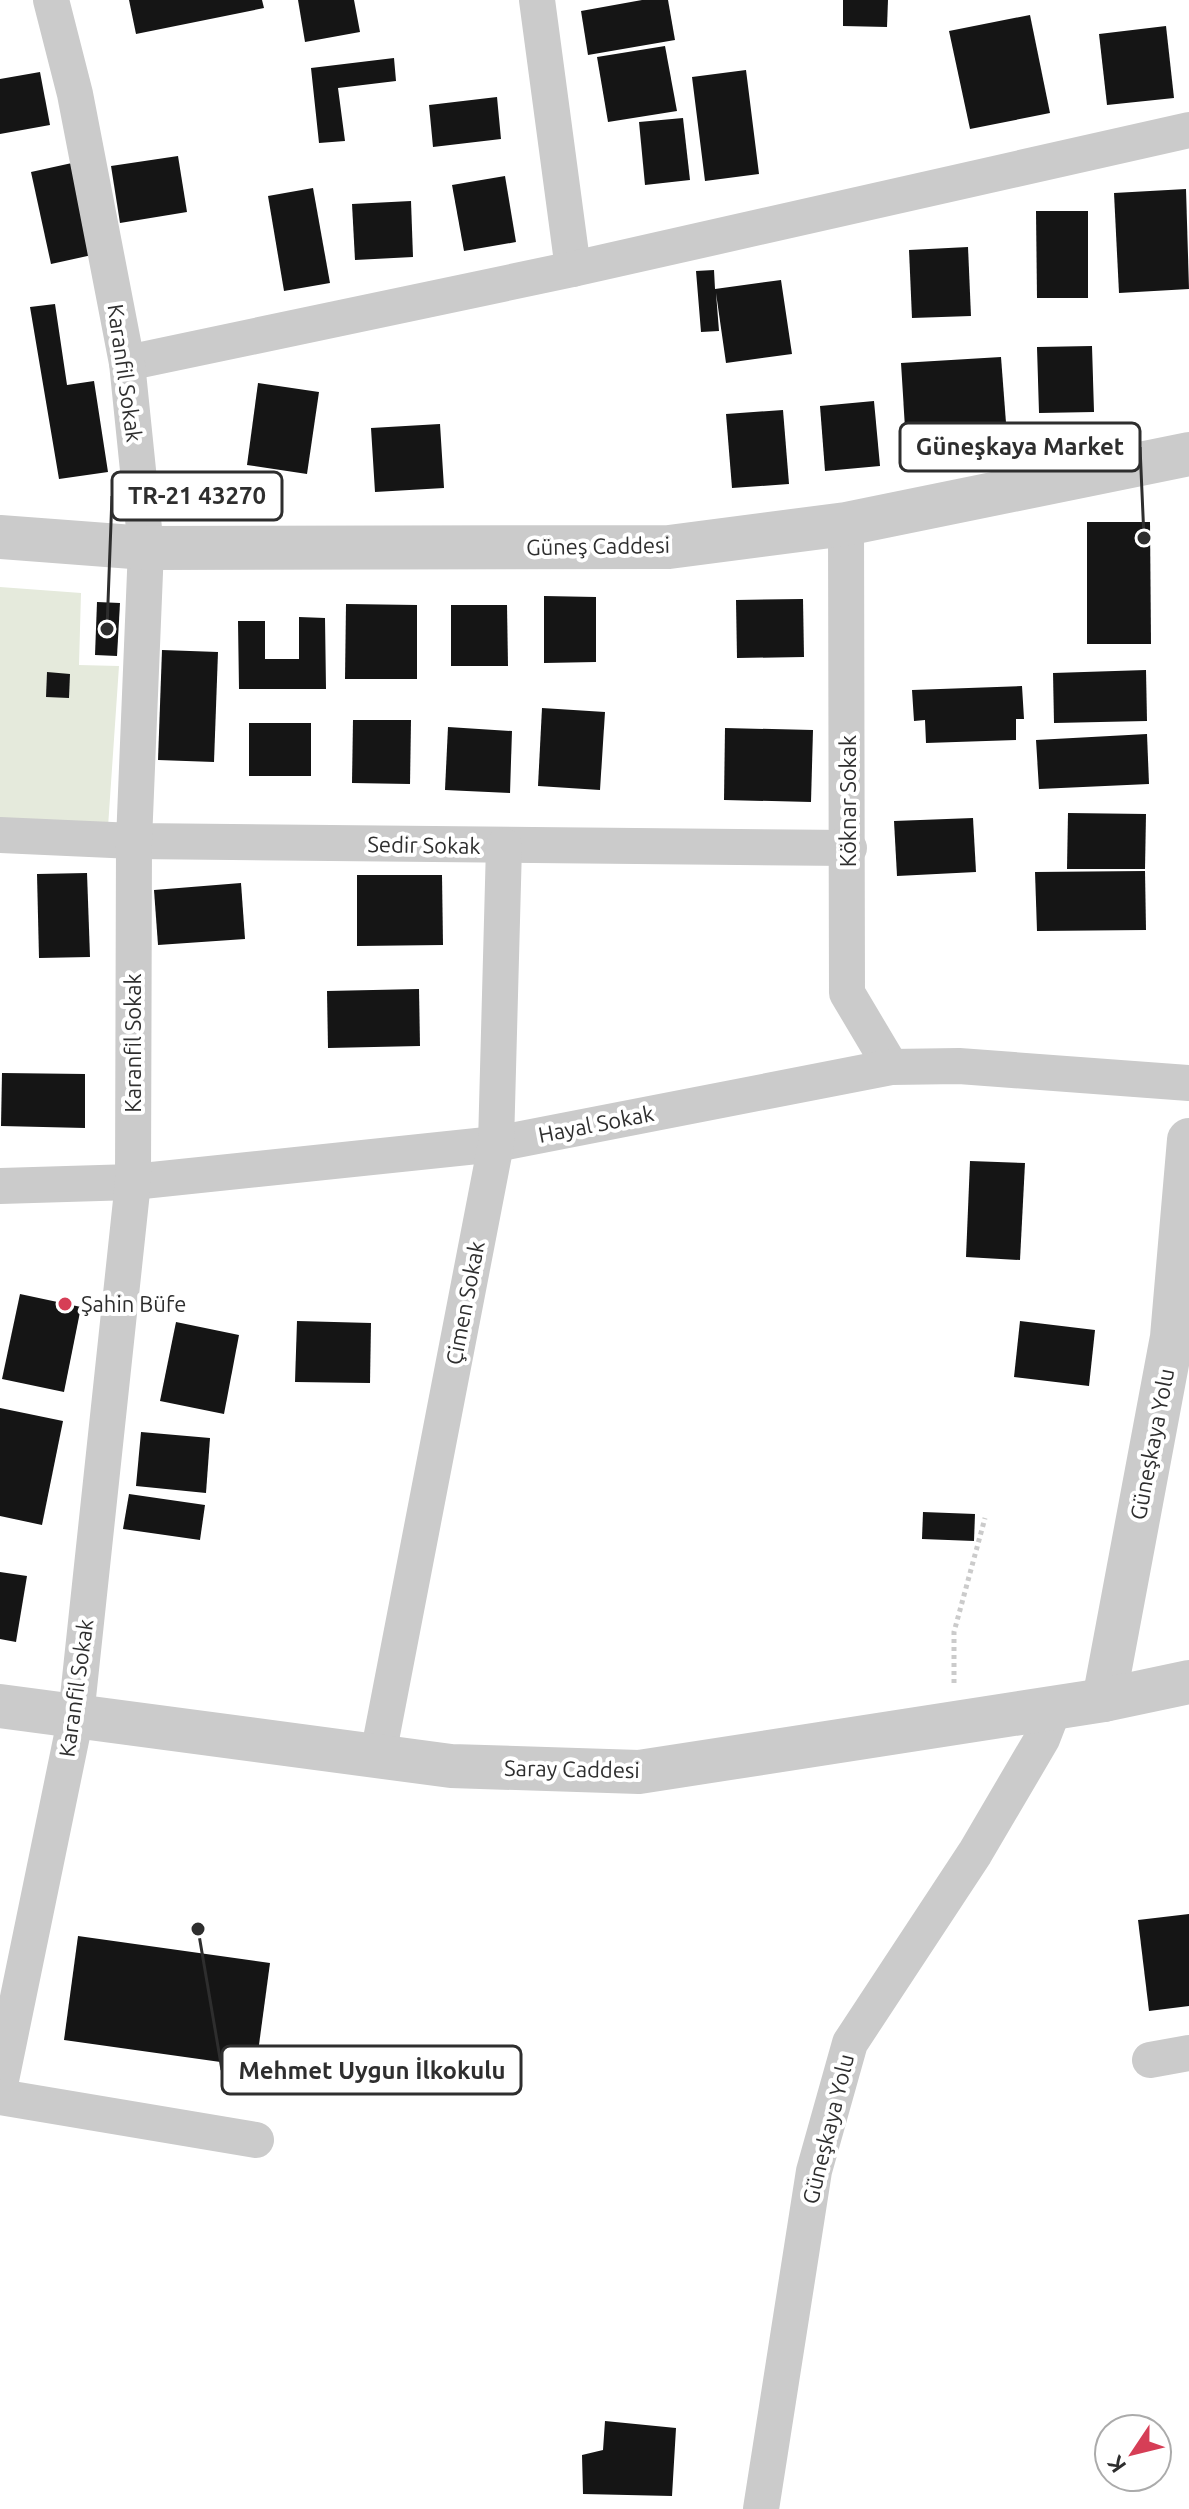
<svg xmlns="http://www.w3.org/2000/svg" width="1189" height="2509" font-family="Ubuntu,sans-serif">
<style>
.green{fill:#e5eadc}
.building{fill:#151515}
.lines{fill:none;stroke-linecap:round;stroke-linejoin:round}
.path{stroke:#cbcbcb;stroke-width:5;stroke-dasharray:4 4;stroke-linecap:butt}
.minor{stroke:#cbcbcb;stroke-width:36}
.tertiary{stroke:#cbcbcb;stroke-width:44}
.poi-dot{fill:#d63e56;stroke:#fff;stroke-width:3}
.labels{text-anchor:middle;stroke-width:8;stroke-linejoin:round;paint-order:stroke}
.street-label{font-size:22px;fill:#2e2e2e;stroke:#fff}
.poi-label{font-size:22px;fill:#2e2e2e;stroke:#fff;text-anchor:start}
.leader{fill:none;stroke:#2e2e2e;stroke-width:3}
.callout-dot{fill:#2e2e2e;stroke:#fff;stroke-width:3}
.callout{fill:#fff;stroke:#2e2e2e;stroke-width:3}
.callout-label{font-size:24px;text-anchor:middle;font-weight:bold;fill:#2e2e2e}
</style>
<rect width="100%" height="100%" fill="#fff"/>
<!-- green -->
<polygon class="green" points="0,587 81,593 79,665 119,666 108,827 0,822"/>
<!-- building -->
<g class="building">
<polygon points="129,0 262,0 264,8 136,34"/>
<polygon points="298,0 354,0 360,32 305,42"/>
<polygon points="642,0 668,0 675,40 588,55 581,11"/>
<polygon points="843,0 888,0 887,27 843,26"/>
<polygon points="1030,15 1050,113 970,129 949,31"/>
<polygon points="1166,26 1174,98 1107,105 1099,34"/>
<polygon points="665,46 677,111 608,122 597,57"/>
<polygon points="394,58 396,81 338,88 345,141 319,143 311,68"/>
<polygon points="746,70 759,174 705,181 692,77"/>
<polygon points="40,72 50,125 0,134 0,79"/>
<polygon points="497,97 501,139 433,147 429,105"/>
<polygon points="683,118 690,180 645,185 639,122"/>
<polygon points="178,156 187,212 120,223 111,166"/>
<polygon points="72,163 92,255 51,264 31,172"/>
<polygon points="505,176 516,242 464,251 452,185"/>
<polygon points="313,188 330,283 284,291 268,196"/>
<polygon points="1186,189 1189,289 1119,293 1114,193"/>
<polygon points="411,201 413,257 355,260 352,204"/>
<polygon points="1036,211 1088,211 1088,298 1037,298"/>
<polygon points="968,247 971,316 912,318 909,250"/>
<polygon points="714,270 715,289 781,280 792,354 726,363 716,293 719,331 701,332 696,271"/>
<polygon points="55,304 67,385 94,381 108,472 59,479 30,307"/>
<polygon points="1092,346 1094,412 1039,413 1037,347"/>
<polygon points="1001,357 1007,436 906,444 901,363"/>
<polygon points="258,383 319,392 307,474 247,465"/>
<polygon points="874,401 880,466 825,471 820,406"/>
<polygon points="783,410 789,484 732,488 726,414"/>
<polygon points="440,424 444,488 375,492 371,428"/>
<polygon points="1087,522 1150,522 1151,644 1087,644"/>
<polygon points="544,596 596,597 596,662 544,663"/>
<polygon points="803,599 804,657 737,658 736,600"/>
<polygon points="97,602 120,603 117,656 95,655"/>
<polygon points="346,604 417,605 417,679 345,679"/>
<polygon points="451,605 507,605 508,666 451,666"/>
<polygon points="299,617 325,618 326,689 239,689 238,621 265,621 265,659 299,659"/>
<polygon points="162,650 218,652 214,762 158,760"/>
<polygon points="1146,670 1147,721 1054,723 1053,673"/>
<polygon points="47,672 70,674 69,698 46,697"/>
<polygon points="1022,686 1024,719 1016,719 1016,740 926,743 925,720 914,721 912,690"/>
<polygon points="542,708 605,712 600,790 538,786"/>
<polygon points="353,720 411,720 410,784 352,783"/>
<rect x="249" y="723" width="62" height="53"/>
<polygon points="448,727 512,731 510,793 445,790"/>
<polygon points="725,728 813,730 811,802 724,800"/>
<polygon points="1147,734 1149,784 1039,789 1036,740"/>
<polygon points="1068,813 1146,814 1145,869 1067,869"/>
<polygon points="973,818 976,872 897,876 894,821"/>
<polygon points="1145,871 1146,930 1037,931 1035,872"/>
<polygon points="87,873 90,957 39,958 37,874"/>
<polygon points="357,875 442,875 443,945 357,946"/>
<polygon points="241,883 245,939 158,945 154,890"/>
<polygon points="419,989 420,1046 328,1048 327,991"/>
<polygon points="2,1073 85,1074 85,1128 1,1126"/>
<polygon points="970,1161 1025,1163 1020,1260 966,1257"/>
<polygon points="20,1294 81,1307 64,1392 2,1379"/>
<polygon points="297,1321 371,1323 370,1383 295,1382"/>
<polygon points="1020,1321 1095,1330 1089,1386 1014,1377"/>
<polygon points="176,1322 239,1335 224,1414 160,1401"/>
<polygon points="0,1408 63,1421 42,1525 0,1516"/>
<polygon points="141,1432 210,1438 206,1493 136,1486"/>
<polygon points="129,1494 205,1505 200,1540 123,1529"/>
<polygon points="923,1512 975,1514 974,1541 922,1539"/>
<polygon points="0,1572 27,1576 16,1642 0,1639"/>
<polygon points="1189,1914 1189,2006 1149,2011 1138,1920"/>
<polygon points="78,1936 270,1963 256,2067 64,2040"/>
<polygon points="605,2421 676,2428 672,2496 583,2494 582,2455 603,2450"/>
</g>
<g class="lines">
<!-- path -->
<polyline class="path" points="954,1683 954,1632 985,1518"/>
<!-- minor -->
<g class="minor">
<polyline points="537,0 573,269"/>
<polyline points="127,363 573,269 1189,130"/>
<polyline points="846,524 847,993 891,1067"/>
<polyline points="0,835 134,841 849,848"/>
<polyline points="0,1186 133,1182 496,1144 891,1067 959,1066 1189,1083"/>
<polyline points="378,1755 496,1144 504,846"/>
<polyline points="1150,2060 1189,2053"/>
<polyline points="0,2085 76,1716 133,1182 134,841 146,548 127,363 75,94 51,0"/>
<polyline points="0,2097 256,2140"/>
<polyline points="761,2509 814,2171 850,2043 975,1853 1042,1739 1054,1708"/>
</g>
<!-- tertiary -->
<g class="tertiary">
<polyline points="0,537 146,548 669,547 846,524 1189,454"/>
<polyline points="1104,1700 1172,1337 1189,1140"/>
<polyline points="0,1706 451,1766 639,1772 1104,1700 1189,1682"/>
</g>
</g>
<!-- markers -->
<circle class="poi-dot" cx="65" cy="1304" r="8"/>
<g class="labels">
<!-- street labels -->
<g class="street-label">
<text transform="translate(125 373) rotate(82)" y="8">Karanfil Sokak</text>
<text transform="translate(598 546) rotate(-1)" y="8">Güneş Caddesi</text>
<text transform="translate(848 801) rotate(-90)" y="8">Köknar Sokak</text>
<text transform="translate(424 845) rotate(1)" y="8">Sedir Sokak</text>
<text transform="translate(133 1043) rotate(-90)" y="8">Karanfil Sokak</text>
<text transform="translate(596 1124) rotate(-11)" y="8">Hayal Sokak</text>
<text transform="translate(465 1303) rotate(-79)" y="8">Çimen Sokak</text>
<text transform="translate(1152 1444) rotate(-79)" y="8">Güneşkaya Yolu</text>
<text transform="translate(76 1688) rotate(-82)" y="8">Karanfil Sokak</text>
<text transform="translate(572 1769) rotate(1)" y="8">Saray Caddesi</text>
<text transform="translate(828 2129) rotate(-76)" y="8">Güneşkaya Yolu</text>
</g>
<!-- poi labels -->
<g class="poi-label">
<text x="81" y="1312">Şahin Büfe</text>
</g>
</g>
<!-- callouts -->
<path class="leader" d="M1144 538L1140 447M107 629L112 496M198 1929L222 2070"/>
<g class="callout-dot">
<circle cx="1144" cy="538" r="8"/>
<circle cx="107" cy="629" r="8"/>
<circle cx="198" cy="1929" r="8"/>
</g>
<g class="callout">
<rect x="900" y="423" width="240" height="48" rx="8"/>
<rect x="112" y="472" width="170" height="48" rx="8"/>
<rect x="222" y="2046" width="299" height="48" rx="8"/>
</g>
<g class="callout-label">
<text x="1020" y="455">Güneşkaya Market</text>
<text x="197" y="504">TR-21 43270</text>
<text x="372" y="2079">Mehmet Uygun İlkokulu</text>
</g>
<!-- north arrow -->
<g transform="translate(1133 2453) rotate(235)"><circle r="38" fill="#ffffff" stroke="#ababab" stroke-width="2"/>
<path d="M0-6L14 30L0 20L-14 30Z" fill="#d63e56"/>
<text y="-12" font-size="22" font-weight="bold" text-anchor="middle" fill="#2e2e2e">K</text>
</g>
</svg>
